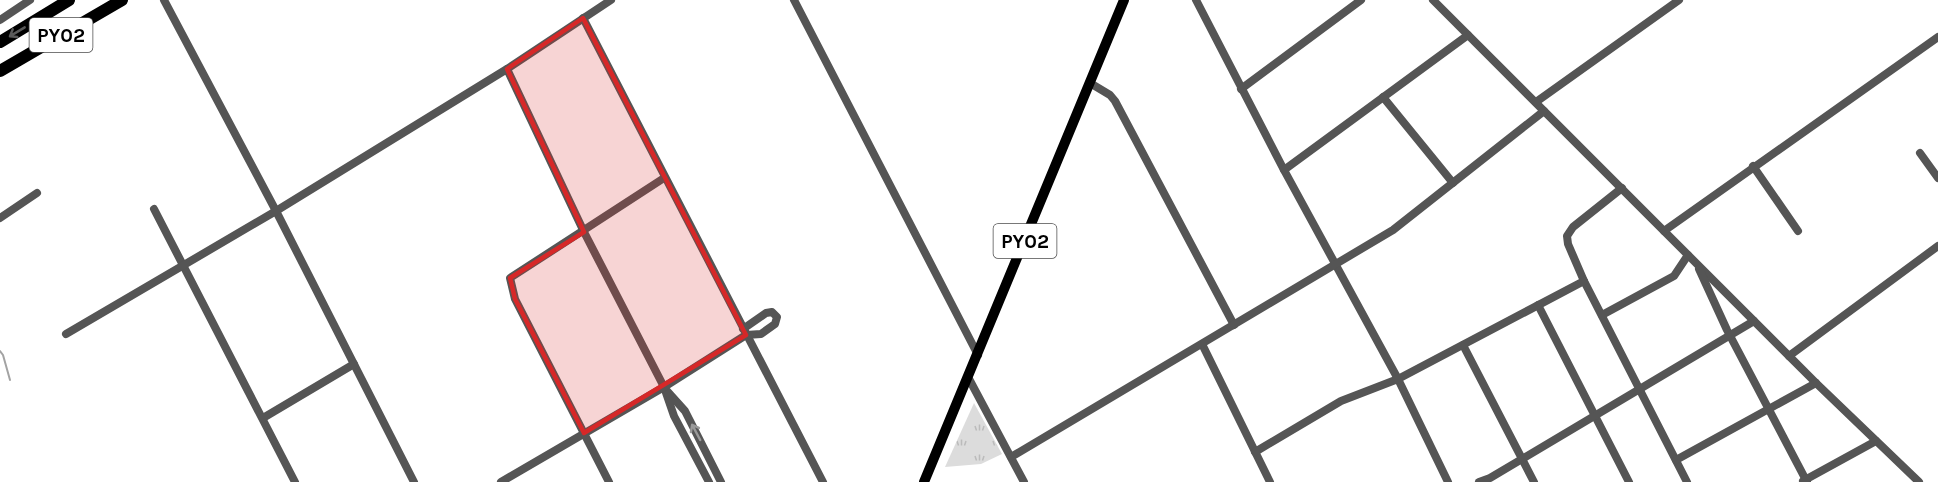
<svg xmlns="http://www.w3.org/2000/svg" width="1938" height="482" font-family="Karla,sans-serif">
<style>
.grass{fill:url(#grass-tufts)}
.lines{fill:none;stroke-linecap:round;stroke-linejoin:round}
.stream{stroke:#a3a3a3;stroke-width:2}
.minor{stroke:#555;stroke-width:8}
.major{stroke:#000;stroke-width:10}
.highway{stroke:#000;stroke-width:12}
.oneway{stroke:#595959}
.oneway2{stroke:#999}
.marked{fill:#d62828;fill-opacity:0.2;stroke:#d62828;stroke-width:4.5;stroke-linejoin:round}
.labels{text-anchor:middle;stroke-width:5;stroke-linejoin:round;paint-order:stroke}
.shield{fill:#fff;stroke:#4c4c4c;stroke-width:1.5}
.shield-label{font-size:20px;font-weight:bold;fill:#000}
</style>
<defs>
<pattern id="grass-tufts" width="24" height="20" patternUnits="userSpaceOnUse" patternTransform="scale(1.5)"><rect width="24" height="20" fill="#dcdcdc"/><path d="M3 7l-1-3M5 7V3M7 7l1-3M15 17l-1-3M17 17v-4M19 17l1-3" fill="none" stroke="#bbb"/></pattern>
</defs>
<rect width="100%" height="100%" fill="#fff"/>
<!-- grass -->
<polygon class="grass" points="974,403 1002,454 981,464 945,467"/>
<g class="lines">
<!-- stream -->
<polyline class="stream" points="0,351 3,355 10,380"/>
<!-- minor -->
<g class="minor">
<polyline points="164,0 276,211 414,482"/>
<polyline points="794,0 978,355"/>
<polyline points="1196,0 1284,170 1398,379 1448,482"/>
<polyline points="1433,0 1816,383 1919,482"/>
<polyline points="583,18 823,482"/>
<polyline points="0,20 30,0"/>
<polyline points="507,69 611,0"/>
<polyline points="1090,83 1110,95 1115,101 1234,325"/>
<polyline points="1241,89 1361,0"/>
<polyline points="1383,97 1453,183"/>
<polyline points="1536,102 1679,0"/>
<polyline points="1920,153 1938,178"/>
<polyline points="1753,166 1798,231"/>
<polyline points="1284,170 1468,35"/>
<polyline points="1622,188 1573,227 1567,236 1568,244 1584,281 1687,482"/>
<polyline points="154,209 295,482"/>
<polyline points="0,218 37,193"/>
<polyline points="1664,231 1938,37"/>
<polyline points="1699,269 1727,330 1807,482"/>
<polyline points="1538,305 1629,482"/>
<polyline points="1602,315 1674,276 1688,255"/>
<polyline points="66,334 276,211 507,69 584,232 664,387 674,416 709,482"/>
<polyline points="1202,344 1270,482"/>
<polyline points="1463,345 1534,482"/>
<polyline points="1789,356 1938,246"/>
<polyline points="968,377 1024,482"/>
<polyline points="667,391 685,411 721,482"/>
<polyline points="263,418 354,364"/>
<polyline points="1255,452 1341,401 1398,379 1584,281"/>
<polyline points="1011,457 1393,230 1544,111"/>
<polyline points="1676,460 1816,383"/>
<polyline points="1803,481 1876,441"/>
<polyline points="501,482 664,387 746,335 761,334 775,324 777,317 772,312 766,313 743,329"/>
<polyline points="609,482 515,299 510,278 664,178"/>
<polyline points="1479,482 1490,478 1754,321"/>
</g>
<!-- major -->
<polyline class="major" points="924,482 1124,0"/>
<!-- highway -->
<g class="highway">
<polyline points="0,42 69,0"/>
<polyline points="0,71 122,0"/>
</g>
</g>
<!-- one-way arrows -->
<defs><path id="oneway-shaft" d="M-6 0H5M1.5-3L5.5 0L1.5 3" fill="none" stroke-width="1.6" stroke-linecap="round" stroke-linejoin="round" transform="scale(1.5)"/></defs>
<use class="oneway" href="#oneway-shaft" transform="translate(17 32) rotate(149)"/>
<use class="oneway2" href="#oneway-shaft" transform="translate(696 432) rotate(-118)"/>
<!-- marked area -->
<path class="marked" d="M583,18L746,335L584,433L515,299L510,278L584,232L507,69Z"/>
<g class="labels">
<!-- shield labels -->
<g class="shield">
<rect x="29.5" y="18" width="63" height="34" rx="4.5"/>
<rect x="993.5" y="224" width="63" height="34" rx="4.5"/>
</g>
<g class="shield-label">
<text x="61" y="42">PY02</text>
<text x="1025" y="248">PY02</text>
</g>
</g>
</svg>
